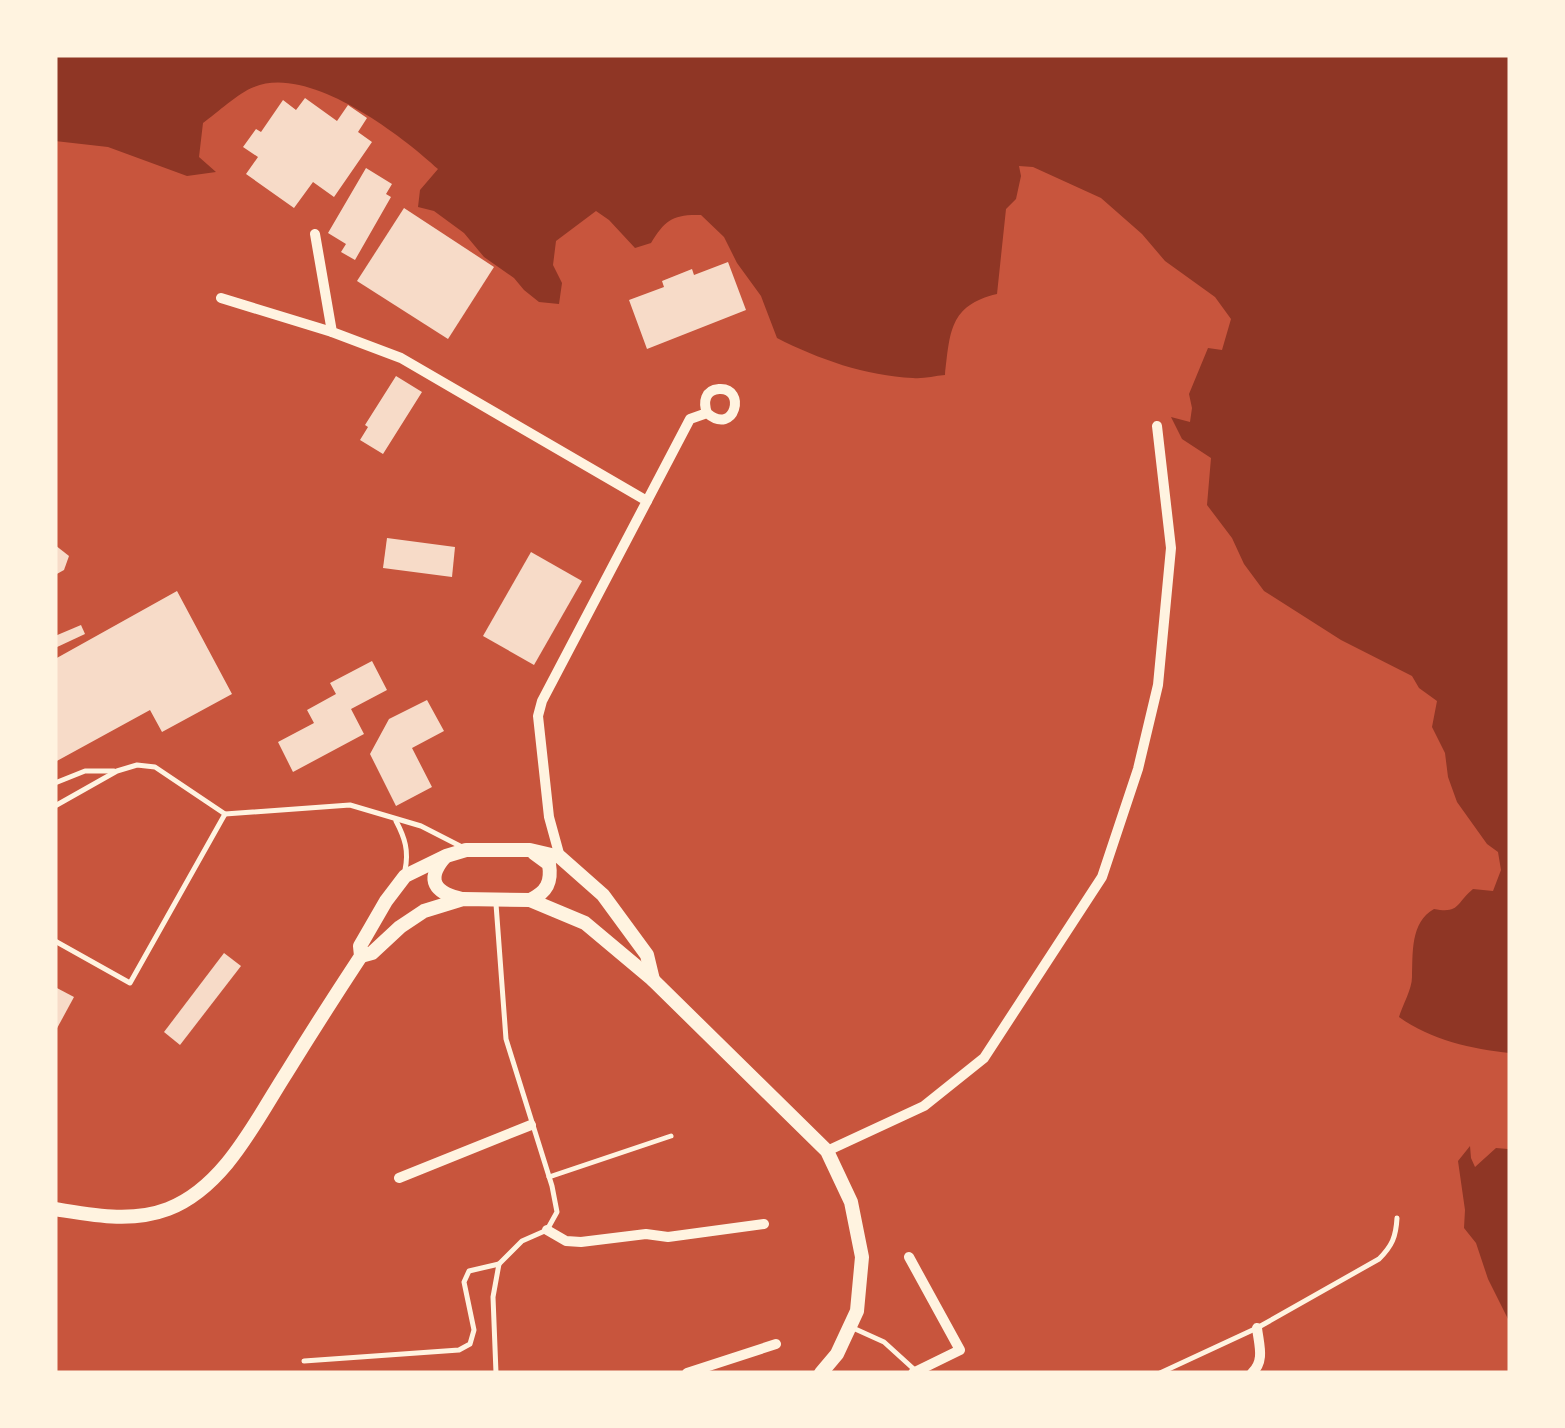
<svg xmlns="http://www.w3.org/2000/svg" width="1565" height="1428" font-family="Lato,sans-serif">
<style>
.water{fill:#8f3625}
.building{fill:#f7dbc8}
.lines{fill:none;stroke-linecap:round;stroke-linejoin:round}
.service{stroke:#fff3e0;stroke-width:5}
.minor{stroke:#fff3e0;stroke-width:10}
.tertiary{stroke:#fff3e0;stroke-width:14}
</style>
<rect width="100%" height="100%" fill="#c8553d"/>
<!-- water -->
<g class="water">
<path d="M55,55H1510V1053C1472,1049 1431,1040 1399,1017C1403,1004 1412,989 1412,977C1413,954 1410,922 1434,909C1460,914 1456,903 1473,889L1493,891L1501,870L1498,852L1487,844L1457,802L1448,777L1445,753L1432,727L1437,701L1419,688L1412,676L1341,640L1264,591L1244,564L1232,538L1207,505L1211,458L1182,439L1171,417L1190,422L1192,408L1189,394L1208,348L1222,350L1231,319L1215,297L1165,261L1142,234L1101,198L1033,167L1019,166L1021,176L1016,199L1006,209L997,294C949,305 950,333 945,375C934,376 923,379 913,378C866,376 818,359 777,338L761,296L737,263L724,237L701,215C673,214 665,220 651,243L635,248L609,220L596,211L556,241L553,265L562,283L559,304L539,302L524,290L514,278L484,257L464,233L434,211L418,207L420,190L438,169C400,134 308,64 254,87C238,93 217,113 203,123L199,157L216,172L187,176L108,147L55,141Z"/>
<polygon points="1470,1146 1471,1158 1475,1167 1496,1148 1508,1149 1510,1147 1510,1323 1488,1279 1476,1243 1464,1228 1465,1210 1458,1161"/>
</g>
<!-- building -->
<g class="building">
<polygon points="305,98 337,121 348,105 367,118 358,132 372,142 334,197 313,182 294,208 246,174 258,157 243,147 256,129 261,132 283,100 296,110"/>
<polygon points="366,168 392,184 386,194 391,197 355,260 341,252 346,244 328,233"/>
<polygon points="404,208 494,267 448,339 357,281"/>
<polygon points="728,262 746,310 647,349 629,300 664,287 662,281 692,269 694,275"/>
<polygon points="396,376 422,392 383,454 360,440 368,427 365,425"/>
<polygon points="387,538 455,547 452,577 383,568"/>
<polygon points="55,545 69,556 64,570 55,575"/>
<polygon points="531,552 582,581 534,665 483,636"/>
<polygon points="177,591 232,694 162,732 150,710 55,762 55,659"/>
<polygon points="81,625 85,634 55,648 55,636"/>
<polygon points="372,661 387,690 351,709 364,734 293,772 278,742 314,723 307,710 336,694 330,683"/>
<polygon points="427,700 444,731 412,748 432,787 396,806 370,754 389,719"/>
<polygon points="224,953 241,966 180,1045 164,1032"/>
<polygon points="55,987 74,997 55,1032"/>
</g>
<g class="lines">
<!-- service -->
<g class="service">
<polyline points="55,783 85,771 114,771"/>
<polyline points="55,806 117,771 137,765 155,767 225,814 350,805 421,826 464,848"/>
<path d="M396,821C405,838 409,851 405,870"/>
<polyline points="55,941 130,983 225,814"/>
<polyline points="549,1177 671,1136"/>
<polyline points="853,1328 884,1342 917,1372"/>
<polyline points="304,1361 459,1350 470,1344 474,1330 464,1282 469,1271 499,1264"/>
<polyline points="496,1373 493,1297 499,1264 522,1241 547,1230 557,1212 552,1186 506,1039 496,904"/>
<path d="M1160,1373L1257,1328L1379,1259C1392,1246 1396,1237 1397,1218"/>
</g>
<!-- minor -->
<g class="minor">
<polyline points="315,234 332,332 401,358 647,501 542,701 538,716 549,817 560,857"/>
<polyline points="221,298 332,332"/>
<path d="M647,501L690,419L707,413C735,437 747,387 719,389C705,390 703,402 707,413"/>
<polyline points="827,1151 924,1106 984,1058 1102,877 1138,769 1158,685 1171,548 1157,426"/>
<polyline points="399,1178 531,1125"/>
<polyline points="547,1230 566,1241 581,1242 646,1234 668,1237 764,1224"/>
<polyline points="909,1257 960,1350 913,1373"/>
<polyline points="687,1373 776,1344"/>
<path d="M1252,1373C1265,1361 1259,1345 1257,1328"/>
</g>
<!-- tertiary -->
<g class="tertiary">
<path d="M445,857C425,880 435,893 462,899"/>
<path d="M530,900C547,892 552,882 549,864L534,853"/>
<polyline points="361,956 372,953 400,927 424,911 463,899 530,900 585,923 653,980 827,1151 851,1202 862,1257 857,1311 837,1354 821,1373"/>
<path d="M55,1209C93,1215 131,1223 168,1209C225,1187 256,1120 287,1072C311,1033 336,994 361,956L360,946L386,901L405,876L446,856L466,850H530L560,857L603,895L647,955L653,980"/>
</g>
</g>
<!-- border -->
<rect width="1565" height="1428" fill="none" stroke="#fff3e0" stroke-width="115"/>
</svg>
